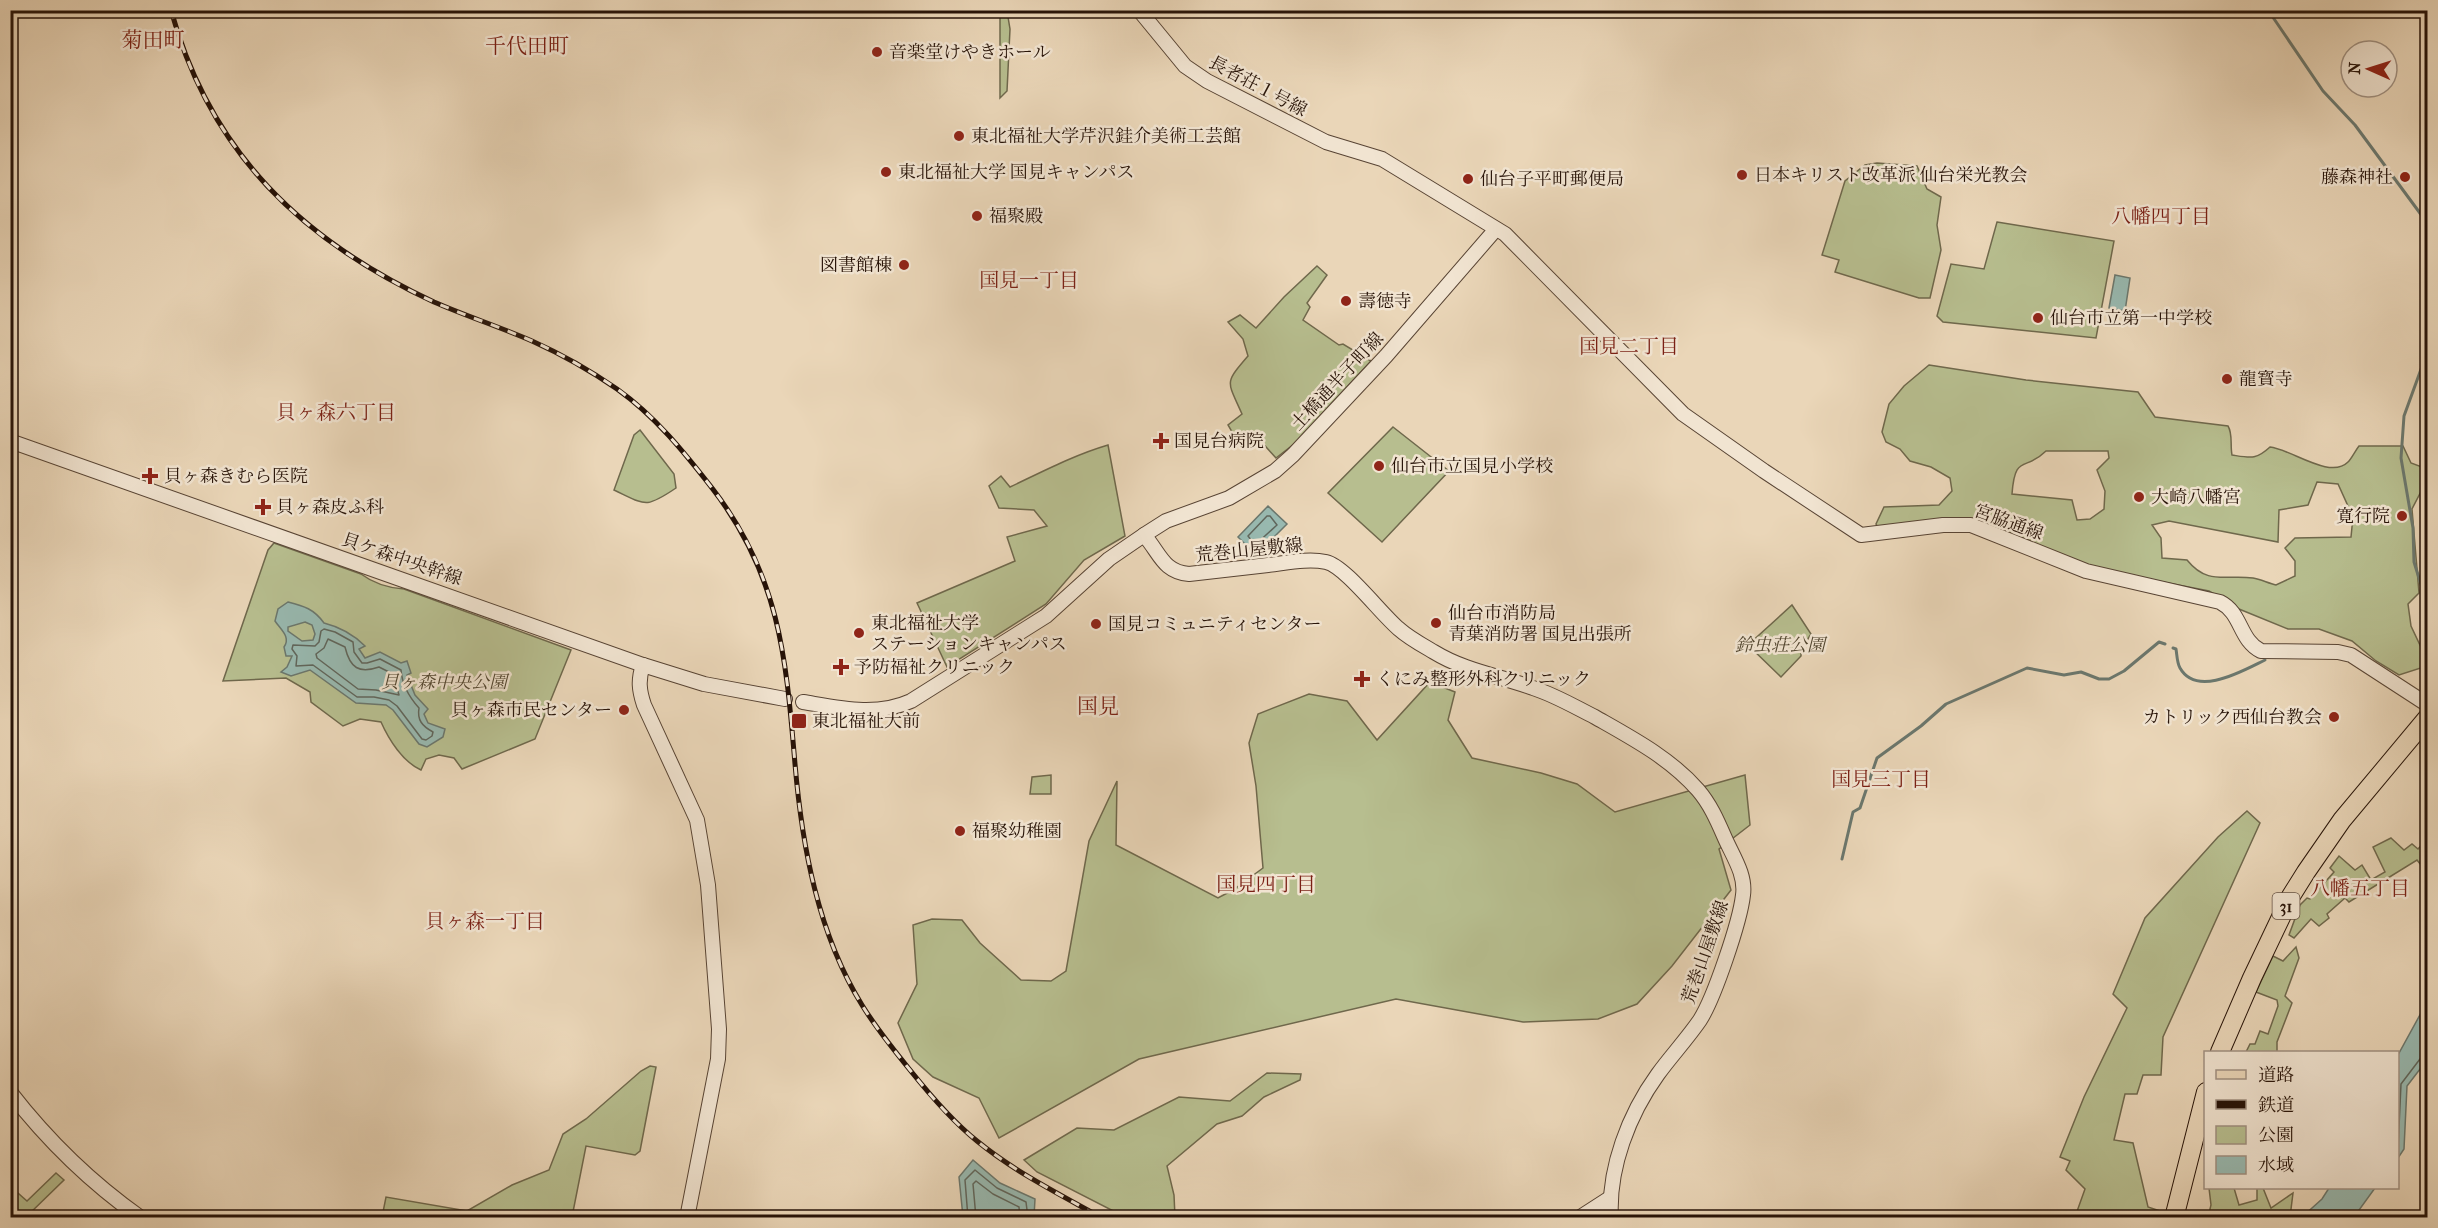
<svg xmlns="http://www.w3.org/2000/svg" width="2438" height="1228" font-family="'IM FELL French Canon','Noto Serif JP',serif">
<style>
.green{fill:#b7be8f;stroke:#6f684c;stroke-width:1.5;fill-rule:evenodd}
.water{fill:#98b9b0;stroke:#6b776d;stroke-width:1.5;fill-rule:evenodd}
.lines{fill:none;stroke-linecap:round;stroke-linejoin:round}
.shore{stroke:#60665c;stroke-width:1.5}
.stream{stroke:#6b776d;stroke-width:3}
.minor-casing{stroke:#584434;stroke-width:16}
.major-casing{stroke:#271308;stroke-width:20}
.minor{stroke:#f1e4d1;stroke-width:14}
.major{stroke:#ead6b8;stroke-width:18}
.rail-casing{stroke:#271308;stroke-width:5}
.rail{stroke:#f1e4d1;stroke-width:3;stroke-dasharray:9;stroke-linecap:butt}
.poi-dot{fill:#8f2418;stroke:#f1e4d1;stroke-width:2}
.labels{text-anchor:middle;stroke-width:5;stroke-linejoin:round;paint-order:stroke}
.shield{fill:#f1e4d1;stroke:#645244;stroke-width:1.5}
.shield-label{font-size:16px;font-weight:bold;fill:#271308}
.poi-label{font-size:18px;fill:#271308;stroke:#f1e4d1;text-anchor:start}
.street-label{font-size:18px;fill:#271308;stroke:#f1e4d1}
.park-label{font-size:18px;font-style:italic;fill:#524630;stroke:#f1e4d1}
.neighbourhood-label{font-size:20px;fill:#7a1f14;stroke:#f1e4d1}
.quarter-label{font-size:21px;fill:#7a1f14;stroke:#f1e4d1}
</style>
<rect width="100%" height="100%" fill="#ead6b8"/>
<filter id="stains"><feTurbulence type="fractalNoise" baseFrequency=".00333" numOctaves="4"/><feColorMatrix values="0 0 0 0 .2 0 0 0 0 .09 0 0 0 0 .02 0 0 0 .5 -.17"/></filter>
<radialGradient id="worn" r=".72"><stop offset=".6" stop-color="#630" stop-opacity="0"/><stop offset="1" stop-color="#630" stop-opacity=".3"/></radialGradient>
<!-- green -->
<g class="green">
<polygon points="1000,11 1007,11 1010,29 1007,91 1000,98"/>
<polygon points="1877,163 1917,166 1927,189 1941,197 1937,225 1941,250 1930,298 1919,298 1835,272 1839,260 1822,255 1845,181 1865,165"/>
<polygon points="1997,222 2114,241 2096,338 1943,322 1937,316 1951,264 1984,269"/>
<path d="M1317,266L1327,275L1307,303L1310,307L1303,320L1339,345L1343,344L1371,361L1294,444L1276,458L1258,438L1242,449L1228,425L1242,414C1227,380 1224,384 1248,356L1243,339L1228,322L1240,315L1256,328L1284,297Z"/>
<path d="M1929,365L2026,380L2138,392L2155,417L2228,426C2233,434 2230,445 2232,455C2251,458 2256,460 2270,447C2291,449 2330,480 2348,462C2352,458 2355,451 2359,446H2403L2411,463L2422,467L2427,480L2412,509L2419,593L2408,604L2411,626L2427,660V666L2399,675L2376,661L2352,641L2319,629H2288L2239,609L2209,591L2091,568L1978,521L1878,528L1876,524L1884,507L1939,505L1952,491L1950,478L1931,467L1910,461L1900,449L1886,442L1882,432L1889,404L1904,386ZM2046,451H2108L2109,458L2097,470L2105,491L2104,509L2090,519L2077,520L2072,500L2012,494C2015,453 2025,472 2046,451ZM2317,482L2338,484L2353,517L2351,537L2295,538L2285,548L2295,561V576L2276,585C2268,583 2260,579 2253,578C2226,574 2208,586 2187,560L2162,558L2161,538L2152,525L2169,521L2278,542L2279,510L2308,505Z"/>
<polygon points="1393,427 1449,471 1382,542 1328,493"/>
<path d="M640,430L674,474L676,488C645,509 646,505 614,490L634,435Z"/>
<path d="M1108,445L1125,536L1084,560L1046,604L947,667L917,603L1015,561L1007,537L1047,526L1034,510L999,508L989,486L1001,476L1010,487C1042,472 1074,455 1108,445Z"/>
<path d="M274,543L361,574C373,583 389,588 404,589L571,650L535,739L462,769L454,758L439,755L426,759L421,770C403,762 389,740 381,722L360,719L343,726L311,702L310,692L286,678L223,681L268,550Z"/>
<polygon points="1792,605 1811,634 1801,650 1801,656 1781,677 1748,645"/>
<polygon points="1430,682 1455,692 1448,720 1472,758 1541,773 1577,784 1615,812 1745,775 1750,825 1719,849 1731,890 1672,966 1637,1004 1598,1019 1523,1022 1396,999 1139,1059 999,1138 979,1098 933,1077 913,1059 898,1023 917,984 913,925 932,919 962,920 980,943 1021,980 1051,981 1066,971 1089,841 1117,781 1116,845 1218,898 1233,890 1263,868 1256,786 1249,743 1258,714 1309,694 1347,701 1377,740"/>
<polygon points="1051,775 1051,794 1030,794 1032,777"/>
<polygon points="2247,811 2260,823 2163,1037 2161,1075 2143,1075 2137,1094 2125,1094 2114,1140 2133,1143 2148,1207 2163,1212 2162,1217 2075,1217 2085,1189 2066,1170 2070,1161 2060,1157 2084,1097 2127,1008 2113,994 2145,918 2218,837"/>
<polygon points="2391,838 2404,850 2412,844 2418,849 2427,839 2427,869 2425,870 2417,860 2349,902 2345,898 2327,914 2329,918 2319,926 2311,919 2294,938 2289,935 2300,905 2307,898 2310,899 2334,872 2330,868 2339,856 2355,870 2362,865 2371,880 2385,872 2373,847"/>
<polygon points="2296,947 2299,958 2285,996 2292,1003 2277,1042 2277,1052 2246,1052 2250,1044 2255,1044 2260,1031 2268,1034 2278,1006 2277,1000 2256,992 2273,956 2283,961"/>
<polygon points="650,1066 656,1067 640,1151 635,1155 586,1146 572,1217 382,1217 386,1197 467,1211 512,1185 549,1170 563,1134 586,1119 641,1071"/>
<polygon points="1267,1073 1301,1074 1300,1080 1264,1097 1242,1116 1217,1124 1167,1166 1174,1195 1175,1217 1125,1217 1037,1172 1024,1160 1077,1128 1114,1130 1179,1097 1230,1101"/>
<polygon points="56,1173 64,1180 26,1217 11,1203 11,1187 27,1201"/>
<polygon points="2209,1188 2234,1188 2239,1205 2257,1200 2257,1188 2263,1188 2271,1208 2293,1193 2290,1217 2208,1217 2211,1205"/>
</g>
<!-- water -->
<g class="water">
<polygon points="2115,275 2130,278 2125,311 2109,308"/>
<polygon points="1268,506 1287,524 1256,555 1238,537"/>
<path d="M288,602C304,606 314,609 324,623C340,627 353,634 365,646L359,649L365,658L380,652L401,663L407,661L411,673L407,675L415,695L428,709L424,714L428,723L445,729L443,737L427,747L419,744L393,710L386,705L356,703L310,670L291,676L281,672L287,667L292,656H286L284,647C291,637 281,630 275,621L278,609ZM305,622L312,625L315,634L313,640L302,641L288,631V627Z"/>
<polygon points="2427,1002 2427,1060 2407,1086 2404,1149 2398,1158 2398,1055"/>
<polygon points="973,1160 1000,1183 1035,1199 1034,1217 1010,1217 1009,1215 963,1217 959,1177"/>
<polygon points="2329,1188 2375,1188 2354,1217 2302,1217 2322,1199"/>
</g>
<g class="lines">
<!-- shore -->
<g class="shore">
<polygon points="1267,516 1270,516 1277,525 1255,545 1248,536"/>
<path d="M324,629L335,632L353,642L354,652L362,663H367L380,659L401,670C402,684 409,697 419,708C417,720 422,726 433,732L432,736L426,740L422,739L397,706L389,700L374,697H357L313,665L296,666L297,656L292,649L293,645L315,646L319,642L321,631Z"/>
<path d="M328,639L345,647C350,668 359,674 379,667L393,674L399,695L376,690L358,689L317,658L316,654L324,648Z"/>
<polyline points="2398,1148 2401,1084 2420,1059 2428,1057"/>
<polyline points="968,1218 965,1180 975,1170 997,1188 1026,1202 1028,1218"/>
<polyline points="976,1218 973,1184 976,1181 993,1194 1019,1207 1020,1218"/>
</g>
<!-- stream -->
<g class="stream">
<polyline points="2268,10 2323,91 2355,125 2428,224"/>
<polyline points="2428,350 2404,416 2401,458 2413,528 2414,562 2428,607"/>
<path d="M2173,648L2176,649C2177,655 2177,663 2180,668C2197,698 2244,670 2265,660"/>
<polyline points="1842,859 1853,812 1860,808 1877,758 1921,726 1946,704 2027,668 2064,675 2081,672 2099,679 2109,679 2124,671 2159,642 2165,644"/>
</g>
<defs>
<g id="minor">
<path d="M1139,10L1185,66L1207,81L1326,142L1382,159L1505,234L1683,414L1764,471L1861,535L1943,525H1971L2086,571L2220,602C2242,613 2239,640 2261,651L2338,652L2351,655L2428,705"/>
<polyline points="10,441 643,665 704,684 785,699"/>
<path d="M1144,535C1160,553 1163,572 1189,574C1215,571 1241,568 1268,565C1286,563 1308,558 1326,562C1345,566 1381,614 1399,629C1409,638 1422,645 1434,652C1465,671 1500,676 1533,688C1555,695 1575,707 1595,717C1632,738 1670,758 1698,790C1710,804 1717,820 1724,836C1732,855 1746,874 1743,895C1740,922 1714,998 1700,1020C1687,1039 1671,1056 1658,1074C1629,1114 1608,1168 1611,1218"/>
<path d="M643,665C638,680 639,690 644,705L697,820L708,885L719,1029L718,1059L687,1218"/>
<path d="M803,702C839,708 876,717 911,701L1046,616L1109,559L1144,535L1166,521L1229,498L1275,471L1293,455L1386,356L1496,229"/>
<path d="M10,1092C48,1141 90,1182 141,1218"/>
<polyline points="1579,1218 1610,1198"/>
</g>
<g id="major">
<polyline points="2220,1052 2252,978 2291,896 2306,872 2342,820 2428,717"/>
<polyline points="2174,1218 2206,1092"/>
</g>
</defs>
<!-- minor casing -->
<use href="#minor" class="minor-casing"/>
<!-- major casing -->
<use href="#major" class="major-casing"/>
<!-- minor -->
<use href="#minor" class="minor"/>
<!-- major -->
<use href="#major" class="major"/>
<defs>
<path id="rail" d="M171,10C210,153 303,241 434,302C466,316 500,327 532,341C561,354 591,371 617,389C655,416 684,452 712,488C780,576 786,658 795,764C802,846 818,934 862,1005C876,1028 893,1049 910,1070C930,1095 952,1121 977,1141C1015,1172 1059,1194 1102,1218"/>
</defs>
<!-- rail casing -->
<use href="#rail" class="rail-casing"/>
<!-- rail -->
<use href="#rail" class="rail"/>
</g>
<!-- markers -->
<g class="poi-dot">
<circle cx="877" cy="52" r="6"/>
<circle cx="959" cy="136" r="6"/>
<circle cx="886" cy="172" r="6"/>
<circle cx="1742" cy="175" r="6"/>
<circle cx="2405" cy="177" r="6"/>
<circle cx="1468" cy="179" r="6"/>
<circle cx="977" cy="216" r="6"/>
<circle cx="904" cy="265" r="6"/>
<circle cx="1346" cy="301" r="6"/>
<circle cx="2038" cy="318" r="6"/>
<circle cx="2227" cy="379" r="6"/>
<path d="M1158 432h6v6h6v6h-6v6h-6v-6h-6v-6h6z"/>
<circle cx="1379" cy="466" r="6"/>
<path d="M147 467h6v6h6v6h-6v6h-6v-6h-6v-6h6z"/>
<circle cx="2139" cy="497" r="6"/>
<path d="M260 498h6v6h6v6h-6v6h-6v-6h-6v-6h6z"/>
<circle cx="2402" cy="516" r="6"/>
<circle cx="1436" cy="623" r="6"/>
<circle cx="1096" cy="624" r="6"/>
<circle cx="859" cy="633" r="6"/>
<path d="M838 658h6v6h6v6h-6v6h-6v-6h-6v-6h6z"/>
<path d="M1359 670h6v6h6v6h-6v6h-6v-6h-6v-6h6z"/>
<circle cx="624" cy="710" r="6"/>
<circle cx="2334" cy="717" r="6"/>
<rect x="791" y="713" width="16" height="16" rx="3"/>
<circle cx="960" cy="831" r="6"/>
</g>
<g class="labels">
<!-- shield labels -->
<rect class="shield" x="2272.5" y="893" width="27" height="26" rx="4.5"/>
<g class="shield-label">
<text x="2286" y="912">31</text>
</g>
<!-- poi labels -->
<g class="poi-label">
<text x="889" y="58">音楽堂けやきホール</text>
<text x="971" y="142">東北福祉大学芹沢銈介美術工芸館</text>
<text x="898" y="178">東北福祉大学 国見キャンパス</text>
<text x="1754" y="181">日本キリスト改革派 仙台栄光教会</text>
<text x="2393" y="183" text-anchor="end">藤森神社</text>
<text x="1480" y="185">仙台子平町郵便局</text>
<text x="989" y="222">福聚殿</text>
<text x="892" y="271" text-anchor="end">図書館棟</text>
<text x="1358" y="307">壽徳寺</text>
<text x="2050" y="324">仙台市立第一中学校</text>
<text x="2239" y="385">龍寳寺</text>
<text x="1174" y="447">国見台病院</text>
<text x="1391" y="472">仙台市立国見小学校</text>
<text x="164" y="482">貝ヶ森きむら医院</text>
<text x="2151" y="503">大崎八幡宮</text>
<text x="276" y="513">貝ヶ森皮ふ科</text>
<text x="2390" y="522" text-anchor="end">寛行院</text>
<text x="1448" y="619">仙台市消防局<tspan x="1448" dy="21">青葉消防署 国見出張所</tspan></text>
<text x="871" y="629">東北福祉大学<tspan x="871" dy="21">ステーションキャンパス</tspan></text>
<text x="1108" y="630">国見コミュニティセンター</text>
<text x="854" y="673">予防福祉クリニック</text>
<text x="1376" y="685">くにみ整形外科クリニック</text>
<text x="612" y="716" text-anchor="end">貝ヶ森市民センター</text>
<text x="2322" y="723" text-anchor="end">カトリック西仙台教会</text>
<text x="812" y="727">東北福祉大前</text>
<text x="972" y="837">福聚幼稚園</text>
</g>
<!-- street labels -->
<g class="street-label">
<text transform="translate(1258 86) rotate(28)" y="6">長者荘１号線</text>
<text transform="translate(1337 381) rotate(-47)" y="6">土橋通半子町線</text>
<text transform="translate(2009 522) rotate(20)" y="6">宮脇通線</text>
<text transform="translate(1249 550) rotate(-6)" y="6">荒巻山屋敷線</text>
<text transform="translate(402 559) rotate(19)" y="6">貝ケ森中央幹線</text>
<text transform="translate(1705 952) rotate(-71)" y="6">荒巻山屋敷線</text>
</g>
<!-- park labels -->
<g class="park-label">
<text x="1780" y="651">鈴虫荘公園</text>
<text x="444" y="688">貝ヶ森中央公園</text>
</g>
<!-- neighbourhood labels -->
<g class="neighbourhood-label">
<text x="2161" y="223">八幡四丁目</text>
<text x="1029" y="287">国見一丁目</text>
<text x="1629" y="353">国見二丁目</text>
<text x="336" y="419">貝ヶ森六丁目</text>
<text x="1881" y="786">国見三丁目</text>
<text x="1266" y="891">国見四丁目</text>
<text x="2360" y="895">八幡五丁目</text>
<text x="485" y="928">貝ヶ森一丁目</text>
</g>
<!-- quarter labels -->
<g class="quarter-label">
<text x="153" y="47">菊田町</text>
<text x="527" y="53">千代田町</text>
<text x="1098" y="713">国見</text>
</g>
</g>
<!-- margin -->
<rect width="2438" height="1228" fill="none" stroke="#ead6b8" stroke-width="36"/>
<rect x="12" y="12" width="2414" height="1204" fill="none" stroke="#271308" stroke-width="3"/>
<rect x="18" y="18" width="2402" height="1192" fill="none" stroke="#271308" stroke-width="1.5"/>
<!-- legend -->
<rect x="2204" y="1051" width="195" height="138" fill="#f1e4d1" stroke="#a09081" stroke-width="1.5"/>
<rect x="2216" y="1070" width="30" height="9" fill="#ead6b8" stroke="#a09081" stroke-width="1.5"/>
<text x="2258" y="1081" font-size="18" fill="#271308">道路</text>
<rect x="2216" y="1100" width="30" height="9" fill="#271308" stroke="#a09081" stroke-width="1.5"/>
<text x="2258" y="1111" font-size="18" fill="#271308">鉄道</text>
<rect x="2216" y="1126" width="30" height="18" fill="#b7be8f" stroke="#a09081" stroke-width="1.5"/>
<text x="2258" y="1141" font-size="18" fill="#271308">公園</text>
<rect x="2216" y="1156" width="30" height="18" fill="#98b9b0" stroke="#a09081" stroke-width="1.5"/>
<text x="2258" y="1171" font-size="18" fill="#271308">水域</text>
<!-- north arrow -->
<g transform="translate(2369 69) rotate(273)"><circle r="28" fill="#f1e4d1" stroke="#a09081" stroke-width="1.5"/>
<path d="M0-4.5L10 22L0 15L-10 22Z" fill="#8f2418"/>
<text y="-9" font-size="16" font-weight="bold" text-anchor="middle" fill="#271308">N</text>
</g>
<rect width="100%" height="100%" filter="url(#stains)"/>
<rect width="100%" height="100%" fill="url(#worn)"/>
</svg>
